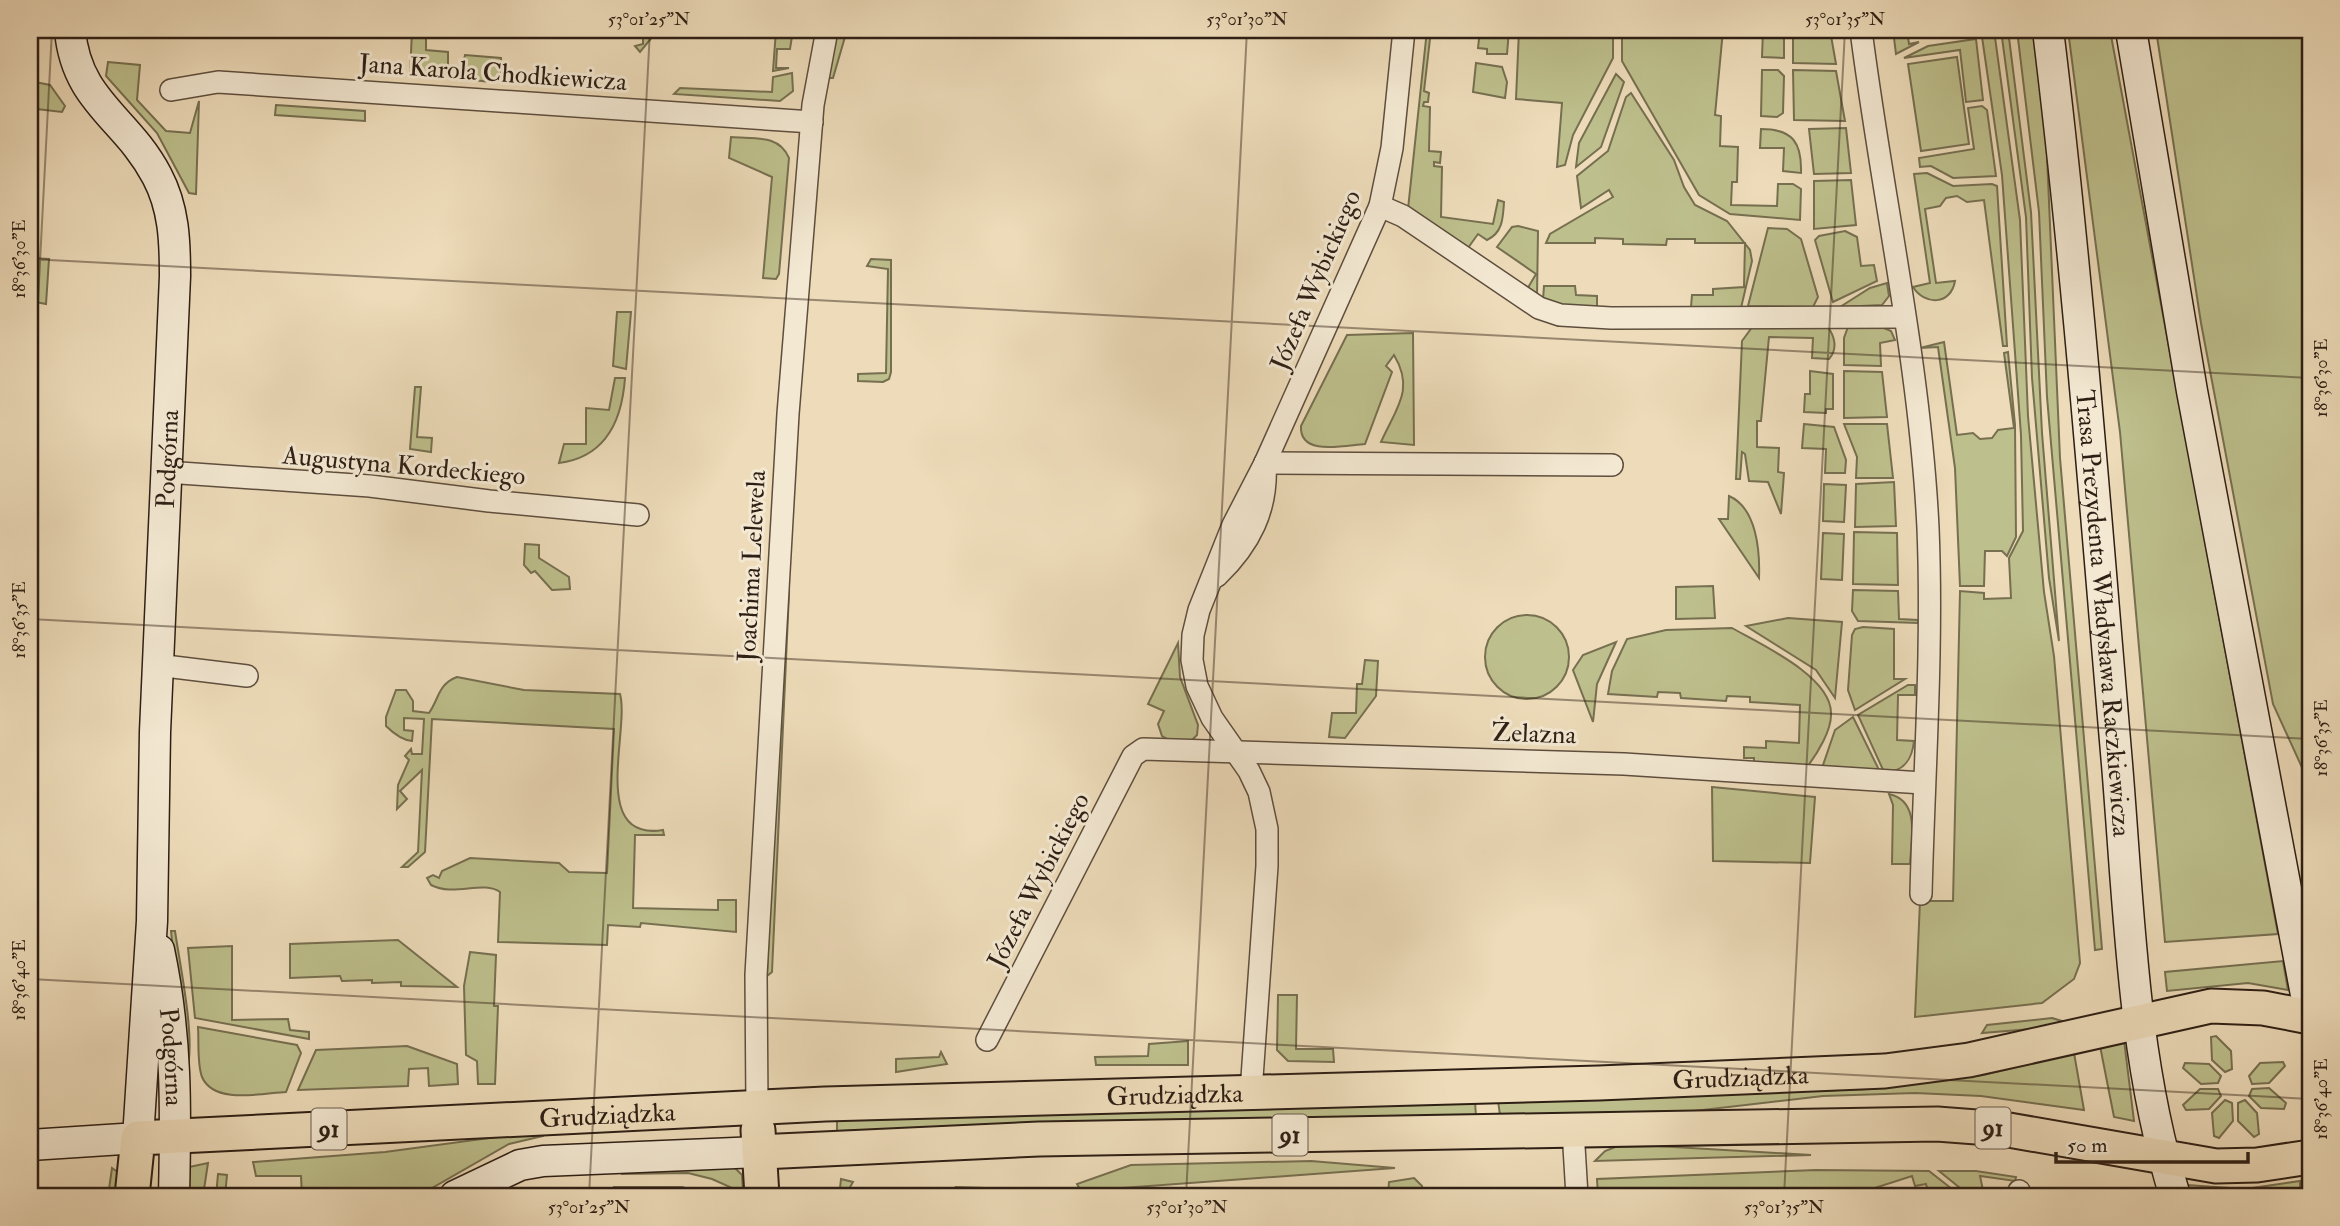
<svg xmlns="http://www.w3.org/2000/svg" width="2340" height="1226" font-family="'IM FELL Double Pica',serif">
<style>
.green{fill:#bdbf8c;stroke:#766f50;stroke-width:2}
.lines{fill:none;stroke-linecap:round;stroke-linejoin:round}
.street-casing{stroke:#5e4e3e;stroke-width:24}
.secondary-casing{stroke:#2e1f15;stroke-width:33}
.primary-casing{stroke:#2e1f15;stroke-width:37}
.street{stroke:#f3e8d2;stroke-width:21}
.secondary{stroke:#f3e8d2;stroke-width:30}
.primary{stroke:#eddbb9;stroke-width:33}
.ticks{fill:none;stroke:#2e1f15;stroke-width:2;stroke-opacity:0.45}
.labels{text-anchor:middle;stroke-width:6;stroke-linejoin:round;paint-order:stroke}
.shield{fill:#f3e8d2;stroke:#695b4e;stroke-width:2}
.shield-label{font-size:24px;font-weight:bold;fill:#2e1f15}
.street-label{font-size:26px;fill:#2e1f15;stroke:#f3e8d2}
.neatline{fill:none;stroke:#2e1f15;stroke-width:2.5}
.ticks-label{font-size:18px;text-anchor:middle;fill:#2e1f15}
</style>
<rect width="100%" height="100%" fill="#eddbb9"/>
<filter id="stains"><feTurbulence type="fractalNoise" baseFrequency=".00286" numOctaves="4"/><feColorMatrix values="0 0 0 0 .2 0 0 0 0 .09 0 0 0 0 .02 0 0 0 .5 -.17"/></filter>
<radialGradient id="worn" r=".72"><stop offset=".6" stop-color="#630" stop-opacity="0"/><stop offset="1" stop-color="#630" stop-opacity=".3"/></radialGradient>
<!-- green -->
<g class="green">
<polygon points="412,30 426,30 426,50 448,52 448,72 444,77 410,77"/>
<polygon points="643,30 658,30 640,52 635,46 643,44"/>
<polygon points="776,30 793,30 790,49 777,49 776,68 789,68 773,71"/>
<polygon points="838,30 847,30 833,78 828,78"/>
<path d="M1427,30H1431L1424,91L1429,93L1428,102H1424L1423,106L1430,107L1429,151L1441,152L1440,163L1434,162V166L1442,167L1441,217L1493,224L1498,200L1504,202C1503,217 1503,233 1487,240L1478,234L1468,248L1408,209Z"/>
<polygon points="1480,30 1509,30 1507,54 1487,54 1487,49 1478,48"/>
<polygon points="1519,30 1609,30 1613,35 1613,58 1573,135 1565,165 1557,167 1562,103 1516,99"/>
<polygon points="1622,30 1723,30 1715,115 1721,116 1720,146 1738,147 1737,182 1732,182 1731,205 1777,206 1778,184 1793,184 1801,189 1800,220 1730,214 1699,195 1622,61"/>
<polygon points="1763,30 1784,30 1784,58 1762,57"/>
<polygon points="1793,30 1830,30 1836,64 1793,63"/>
<polygon points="1893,30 1907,30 1909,44 1919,42 1896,54"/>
<polygon points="1981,30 1994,30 2020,220 2028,416 2044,592 2054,656 2080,963 2074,979 2042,1003 1915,1017 1920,901 1953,901 1960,591 1984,593 1984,599 2011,598 2009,558 2023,531 2021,435 2002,175"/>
<polygon points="2001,30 2008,30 2031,212 2042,433 2059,641 2049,578 2032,378 2026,217"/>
<polygon points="2017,30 2033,30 2046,132 2060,458 2102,949 2095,950 2047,397 2039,212"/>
<polygon points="2068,30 2110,30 2278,934 2165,942 2120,432"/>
<polygon points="2156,30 2310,30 2310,785 2273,704 2201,323"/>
<polygon points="1976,39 1983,100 1966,102 1960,50 1904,58 1928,46"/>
<polygon points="465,55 501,58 501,74 490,82 465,79 461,75"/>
<polygon points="1957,57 1969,144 1921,151 1908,64"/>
<polygon points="108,62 140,65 137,100 166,131 190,133 199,101 196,194 189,193 157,133 106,76"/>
<polygon points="1476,63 1502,67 1507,82 1505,98 1473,92"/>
<polygon points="1762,70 1778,70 1784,76 1783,113 1777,117 1761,116"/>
<polygon points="1793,70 1836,71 1845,121 1794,120"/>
<polygon points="792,73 793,91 780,101 674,94 680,88 772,92 773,77"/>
<polygon points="1616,74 1624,82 1601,147 1576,167 1579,143"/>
<polygon points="35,82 50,85 65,106 62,112 37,109"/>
<polygon points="1631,93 1674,160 1684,187 1695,205 1727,221 1750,250 1752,261 1741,308 1691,307 1692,295 1713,295 1713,289 1744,287 1745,243 1695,243 1695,239 1667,239 1666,245 1623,244 1623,239 1595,238 1595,243 1546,243 1550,234 1613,197 1609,190 1581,208 1577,176 1608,151 1626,97"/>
<polygon points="276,105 365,111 365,121 275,115"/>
<polygon points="1982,106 1987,110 1996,176 1953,178 1931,166 1920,167 1919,158 1974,149 1968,108"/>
<polygon points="1846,128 1851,173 1814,174 1809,129"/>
<path d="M1761,129C1793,129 1802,143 1801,173L1783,171L1784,148H1760Z"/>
<path d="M731,137C754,139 779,134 789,158L779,274L776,279L763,278L772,177L729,158Z"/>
<path d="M1927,173L1953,186L1992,184L1997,186L2007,346H2003L1984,200L1967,202L1957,196L1946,198L1940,206L1925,209L1936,283L1955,281C1951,305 1925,306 1913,287L1930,283L1914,174Z"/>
<polygon points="1851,180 1856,225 1814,229 1814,181"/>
<polygon points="1518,226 1538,231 1537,297 1526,291 1536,274 1497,247 1512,227"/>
<polygon points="1768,228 1787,229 1801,239 1818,297 1813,307 1748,306"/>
<polygon points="1845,231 1857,237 1861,266 1874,265 1877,281 1833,302 1815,240 1819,236"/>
<polygon points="30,258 49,259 46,304 30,301"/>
<polygon points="871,259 891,260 891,372 889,379 883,382 858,381 858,374 886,373 888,269 867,266"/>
<polygon points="1887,283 1889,296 1882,305 1840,307 1870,288"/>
<polygon points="1544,286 1575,286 1576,295 1597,296 1597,308 1554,306 1543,300"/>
<polygon points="617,312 631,312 626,369 613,366"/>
<path d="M1753,326H1827C1835,336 1838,349 1829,359L1812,358L1813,338L1769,337L1761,421H1757V447L1779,448L1778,472L1784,473L1781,514L1768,482L1749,481L1745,454L1742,452L1740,479H1736L1742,341Z"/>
<polygon points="1879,326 1891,331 1895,340 1880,343 1881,366 1844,365 1844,338 1848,327"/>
<path d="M1413,333L1414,445L1381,442C1396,408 1415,390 1394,355L1386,366L1392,372L1365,444C1346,445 1299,457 1301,426L1347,335Z"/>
<polygon points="1944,342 1957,435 1973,433 1980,439 1992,438 1998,430 2014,428 2004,353 2008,352 2015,425 2016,537 2007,556 2002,551 1985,551 1984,586 1960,586 1955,468 1938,347 1920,348"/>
<polygon points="1810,371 1833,374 1833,409 1826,409 1826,413 1804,412 1805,394 1810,394"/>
<polygon points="1844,371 1882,372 1887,417 1844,418"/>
<path d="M615,378H625C622,420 606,457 559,463L564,444H586V408L609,410Z"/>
<polygon points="415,387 421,387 417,437 432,438 431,452 410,449"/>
<polygon points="1804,424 1834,427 1846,460 1845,473 1825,473 1826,449 1802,448"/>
<polygon points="1844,424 1887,424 1893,478 1856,478 1857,457"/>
<polygon points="1894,482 1896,526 1855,527 1856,484"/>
<polygon points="1824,484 1846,485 1844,522 1823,521"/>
<path d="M1729,496C1757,508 1760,552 1759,578L1719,519H1728Z"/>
<polygon points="1854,532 1897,533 1898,585 1853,584"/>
<polygon points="1823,533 1844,534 1842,580 1821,579"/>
<polygon points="525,544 539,545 539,558 569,577 570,589 552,590 535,571 531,573 524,565"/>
<polygon points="1713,586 1715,618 1676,619 1676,587"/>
<polygon points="1853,590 1898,591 1899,619 1918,620 1918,623 1858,621 1852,611"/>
<polygon points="789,593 772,972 767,976 780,651 785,598"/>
<circle cx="1527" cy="657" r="42"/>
<polygon points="1788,618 1842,622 1835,698 1816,670 1746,626"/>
<polygon points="1863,627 1894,629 1894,679 1905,679 1855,710 1848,690 1852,635 1855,629"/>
<path d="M1732,628C1760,644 1831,676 1831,713C1832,730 1817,754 1807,767L1754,763V758H1744V747L1766,748V741L1799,743L1800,705L1750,702V697L1727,696L1726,701L1681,698L1680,693L1658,692L1657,697L1608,694L1612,671L1627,639L1666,630Z"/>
<polygon points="1616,642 1597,684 1593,722 1573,670 1583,655"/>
<polygon points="1178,643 1180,677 1198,725 1197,735 1191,741 1171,741 1162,736 1158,724 1164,711 1148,704"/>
<polygon points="1365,660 1378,661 1376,696 1345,738 1329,737 1332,713 1356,713 1357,684 1362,684"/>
<path d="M457,677L524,690L620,694C630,730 589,842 663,830L664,835H635L633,908L718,910V900H736V932L641,923L640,927L608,925L607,945L498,942L500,892C483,880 454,897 431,885L427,878L433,875L439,878L442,871L470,858L559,863L569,872L607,873L614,729L432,719L425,852L408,867H402L418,852L422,770L400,791L407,799L397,809L398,785L409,760L405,756L411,749L412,754H422L424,719L404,718V730L413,731L412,741C403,740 393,733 386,726V717L396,690H406L413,701V711L429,713C439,699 438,684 457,677Z"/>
<path d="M1908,685H1915V695H1898L1897,740L1914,741C1912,760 1904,772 1884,772L1858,715Z"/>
<polygon points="1853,717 1880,772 1822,768 1835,730"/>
<polygon points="1712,787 1815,797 1810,863 1713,861"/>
<path d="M1889,794C1921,801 1911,840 1910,864H1892L1893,805Z"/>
<path d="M171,931H175C180,966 197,1044 186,1073Z"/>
<polygon points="398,940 457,987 401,986 401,982 372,983 372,980 342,981 340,976 290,978 290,944"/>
<polygon points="232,946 232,1020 288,1019 290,1030 309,1032 309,1039 195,1018 188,948"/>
<polygon points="470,952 496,955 494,1006 498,1006 495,1084 478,1084 477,1061 466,1055 464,986"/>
<polygon points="2283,961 2288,990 2248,983 2167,991 2165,972"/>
<polygon points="1278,995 1297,995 1296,1049 1333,1049 1334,1062 1288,1061 1277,1050"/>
<polygon points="2052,1018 2065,1022 2042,1028 1982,1033 1987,1025"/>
<path d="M198,1027L297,1045L301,1053L286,1092C263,1093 214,1105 202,1077C197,1064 199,1042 198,1027Z"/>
<polygon points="2216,1036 2231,1051 2232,1069 2225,1072 2212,1060 2211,1037"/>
<polygon points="2124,1040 2134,1121 2114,1117 2100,1046"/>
<polygon points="1188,1041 1188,1065 1096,1065 1095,1057 1148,1056 1149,1044"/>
<polygon points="407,1046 457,1064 458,1084 429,1086 428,1068 409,1069 408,1086 298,1090 316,1050"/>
<polygon points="941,1052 947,1064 896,1072 896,1059 939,1057"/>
<polygon points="2074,1053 2084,1110 1981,1096 1915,1093 1823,1096 1694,1111 1500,1115 1498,1101 1870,1089 1983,1075"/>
<polygon points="2283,1062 2285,1066 2269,1083 2252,1084 2249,1076 2260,1063"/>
<polygon points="2185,1063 2209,1064 2221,1076 2218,1083 2201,1084 2183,1068"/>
<polygon points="2269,1088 2286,1103 2284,1109 2261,1108 2249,1096 2252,1089"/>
<polygon points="2200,1089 2218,1089 2221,1096 2209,1109 2186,1110 2183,1105"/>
<polygon points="2225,1100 2232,1103 2233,1121 2219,1138 2214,1136 2212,1113"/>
<polygon points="2245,1100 2257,1113 2259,1134 2254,1137 2238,1121 2238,1103"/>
<polygon points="1475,1102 1476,1116 1163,1121 837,1131 837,1118"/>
<polygon points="527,1133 543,1133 543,1136 509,1144 418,1196 340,1196 339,1191 324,1192 321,1196 302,1196 301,1176 256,1176 253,1162 385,1152"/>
<polygon points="1623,1144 1811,1155 1595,1161 1605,1151"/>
<polygon points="1311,1161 1395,1168 1081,1191 1077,1184 1131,1165"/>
<polygon points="208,1163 203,1196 189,1196 189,1167"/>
<polygon points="733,1166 742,1175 743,1193 712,1179 688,1173 621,1174"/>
<polygon points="112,1168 119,1173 117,1196 108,1196"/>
<polygon points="1816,1170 1929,1171 1961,1196 1929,1196 1926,1184 1915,1186 1912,1176 1850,1196 1598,1196 1597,1179"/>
<polygon points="1939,1171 1976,1171 2016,1177 2015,1181 1980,1176 1984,1195 1991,1196 1970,1196"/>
<polygon points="218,1174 227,1175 225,1196 216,1196"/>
<polygon points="1414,1178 1422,1186 1423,1196 1388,1196 1389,1182"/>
<polygon points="841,1179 853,1182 845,1196 820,1196 824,1190 840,1188"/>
<polygon points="2300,1181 2300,1196 2191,1196 2188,1185 2245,1189"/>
<polygon points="614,1187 682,1187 713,1196 696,1196 677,1189 614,1190"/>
<polygon points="956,1187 1014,1189 1014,1196 959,1196"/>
</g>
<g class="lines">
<defs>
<g id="street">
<path d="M1861,30C1882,196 1920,361 1928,528C1933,650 1924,772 1921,894"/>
<polyline points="171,90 218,82 812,122"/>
<polyline points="1380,206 1403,216 1539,308 1560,315 1611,318 1904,317"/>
<polyline points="1265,463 1612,465"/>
<polyline points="166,472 370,486 489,501 638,515"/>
<path d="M1217,576C1250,544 1268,509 1265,463"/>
<polyline points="157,665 247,676"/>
<polyline points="987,1040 1133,756 1143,749 1624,764 1923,783"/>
<polyline points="1251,1092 1267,866 1267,829 1259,792 1249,771 1212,718 1197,686 1192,660 1193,635 1199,610 1233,525 1265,463 1380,206 1392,148 1404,30"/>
<polyline points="757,1107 756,975 788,414 813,105 827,30"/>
<polyline points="1573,1130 1577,1196"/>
<polyline points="2019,1191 2021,1196"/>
</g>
<g id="secondary">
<path id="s1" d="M2048,30C2078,274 2096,519 2117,764C2129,908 2132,1057 2175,1196"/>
<polyline points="2131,30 2192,391 2310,1016"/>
<path id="s2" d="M159,950C177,1035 176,1110 174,1196"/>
<path id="s3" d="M30,1145L138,1138L152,921L155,732L175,276C175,241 174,208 157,176C127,118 76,102 70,30"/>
<polyline points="455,1196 520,1165 543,1161 759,1152"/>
</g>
<g id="primary">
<polyline points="758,1130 762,1196"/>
<polyline points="759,1152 1039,1139 1937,1124 2003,1129 2216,1166 2257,1165 2310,1157"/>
<path id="s4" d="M132,1196L138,1138L825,1104L1599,1083L1885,1071L1969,1060L2211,1006L2263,1008L2310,1017"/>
</g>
</defs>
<!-- street casing -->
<use href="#street" class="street-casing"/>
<!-- secondary casing -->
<use href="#secondary" class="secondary-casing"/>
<!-- primary casing -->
<use href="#primary" class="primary-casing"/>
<!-- street -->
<use href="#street" class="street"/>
<!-- secondary -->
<use href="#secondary" class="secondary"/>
<!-- primary -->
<use href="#primary" class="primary"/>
</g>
<!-- ticks -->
<path class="ticks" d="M30,259L2310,378M30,455L52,30M30,619L2310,739M30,979L2310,1099M589,1196L650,30M1186,1196L1247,30M1784,1196L1845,30"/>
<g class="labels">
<!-- shield labels -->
<g class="shield">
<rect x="1975.5" y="1107.5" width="35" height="41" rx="5"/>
<rect x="311.5" y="1108.5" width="35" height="41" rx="5"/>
<rect x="1272.5" y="1114.5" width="35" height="41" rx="5"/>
</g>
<g class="shield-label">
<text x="1993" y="1136">91</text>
<text x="329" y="1137">91</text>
<text x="1290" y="1143">91</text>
</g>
<!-- street labels -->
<g class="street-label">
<text transform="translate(493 72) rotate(4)" y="9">Jana Karola Chodkiewicza</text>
<text transform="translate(1315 280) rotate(-67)" y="9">Józefa Wybickiego</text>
<text dy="9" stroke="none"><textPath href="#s3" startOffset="788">Podgórna</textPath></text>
<text transform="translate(404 465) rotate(5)" y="9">Augustyna Kordeckiego</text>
<text transform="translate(751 566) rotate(-87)" y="9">Joachima Lelewela</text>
<text dy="9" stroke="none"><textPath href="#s1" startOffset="586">Trasa Prezydenta Władysława Raczkiewicza</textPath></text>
<text transform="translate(1534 733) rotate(2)" y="9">Żelazna</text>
<text transform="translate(1038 880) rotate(-63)" y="9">Józefa Wybickiego</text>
<text dy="9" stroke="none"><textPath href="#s2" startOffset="108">Podgórna</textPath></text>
<text dy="9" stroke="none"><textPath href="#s4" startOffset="1662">Grudziądzka</textPath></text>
<text dy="9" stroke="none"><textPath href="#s4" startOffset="1096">Grudziądzka</textPath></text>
<text dy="9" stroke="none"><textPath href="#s4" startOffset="528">Grudziądzka</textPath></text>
</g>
</g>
<!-- margin -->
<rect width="2340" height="1226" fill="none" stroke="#eddbb9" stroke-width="77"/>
<!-- scale -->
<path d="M2056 1152v10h192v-10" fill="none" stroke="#2e1f15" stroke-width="3.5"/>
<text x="2067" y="1152" font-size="21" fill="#2e1f15" stroke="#f3e8d2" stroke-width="5" paint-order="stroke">50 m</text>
<rect x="38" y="38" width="2264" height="1150" class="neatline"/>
<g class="ticks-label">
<text x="649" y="25">53°01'25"N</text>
<text x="1247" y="25">53°01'30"N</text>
<text x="1845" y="25">53°01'35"N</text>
<text transform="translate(19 259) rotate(-90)" y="6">18°36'30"E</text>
<text transform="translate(2321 378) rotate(-90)" y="6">18°36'30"E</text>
<text transform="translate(19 620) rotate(-90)" y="6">18°36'35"E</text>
<text transform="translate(2321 738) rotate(-90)" y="6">18°36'35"E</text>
<text transform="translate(19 980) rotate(-90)" y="6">18°36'40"E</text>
<text transform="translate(2321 1099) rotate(-90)" y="6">18°36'40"E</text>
<text x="589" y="1213">53°01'25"N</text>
<text x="1187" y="1213">53°01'30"N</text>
<text x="1784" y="1213">53°01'35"N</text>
</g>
<rect width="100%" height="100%" filter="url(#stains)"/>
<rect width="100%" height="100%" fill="url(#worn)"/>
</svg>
